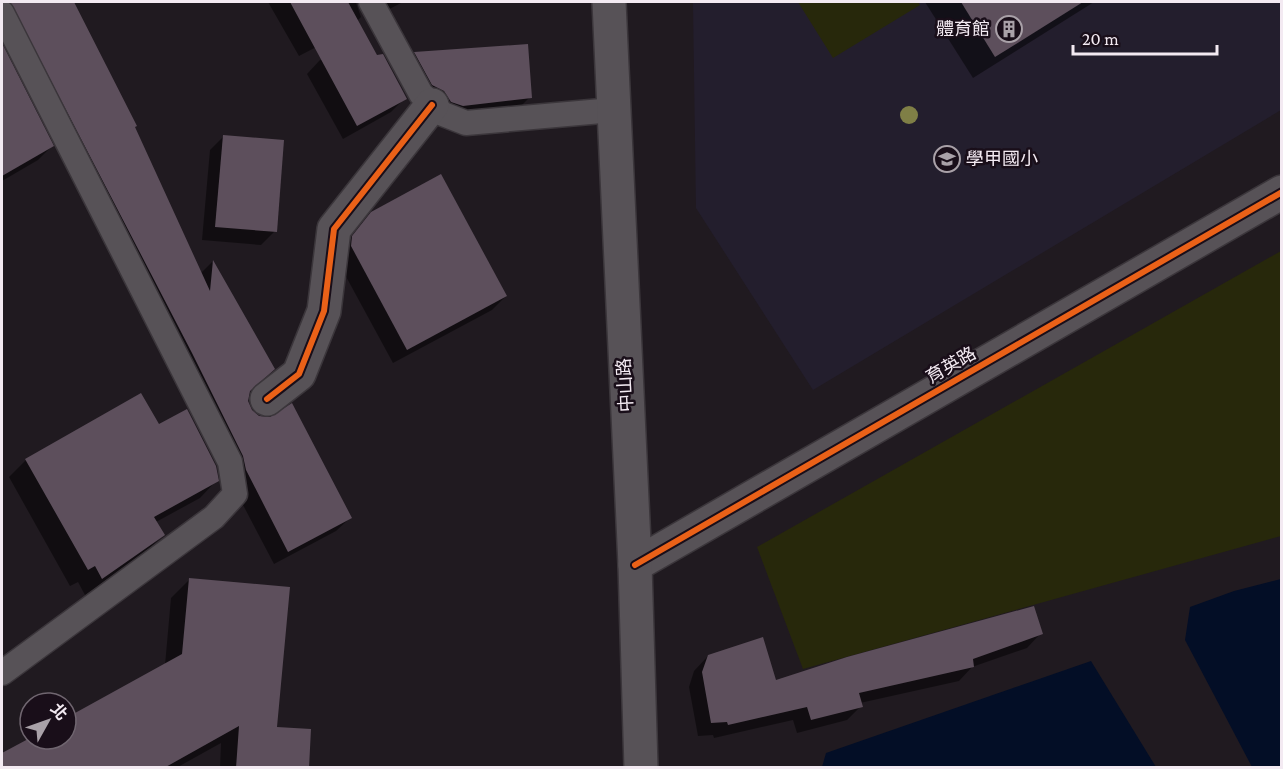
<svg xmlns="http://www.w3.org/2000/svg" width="1283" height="769" font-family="'Crimson Pro','Noto Sans TC',serif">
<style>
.education{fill:#231e2d}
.green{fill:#27280b}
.water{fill:#030e26}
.shadow{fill:#0007}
.building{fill:#5d4f5c}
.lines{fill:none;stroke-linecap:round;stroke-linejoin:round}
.service-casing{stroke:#3b363b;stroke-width:27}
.minor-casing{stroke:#3b363b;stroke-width:36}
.secondary-casing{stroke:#3b363b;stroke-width:36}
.service{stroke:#575257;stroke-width:24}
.minor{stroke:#575257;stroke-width:33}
.secondary{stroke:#575257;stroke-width:33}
.cycleway-casing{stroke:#190e19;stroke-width:10}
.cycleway{stroke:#ea6118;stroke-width:6}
.tree{fill:#7f7f46}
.labels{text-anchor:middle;stroke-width:5;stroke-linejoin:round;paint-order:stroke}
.poi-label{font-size:18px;fill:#f3eaf2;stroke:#190e19;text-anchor:end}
.street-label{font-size:18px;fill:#f3eaf2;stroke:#190e19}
</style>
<rect width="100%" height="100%" fill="#201a20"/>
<!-- education -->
<polygon class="education" points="693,2 1281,2 1281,110 813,390 696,208"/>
<!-- green -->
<g class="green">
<polygon points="798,2 918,2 920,5 833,58"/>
<polygon points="1281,251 1281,536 803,669 757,547"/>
</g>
<!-- water -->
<g class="water">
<polygon points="1281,579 1281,767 1252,767 1185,640 1190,607 1234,591"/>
<polygon points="1091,661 1156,767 822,767 826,753"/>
</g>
<!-- shadow -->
<g class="shadow">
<polygon points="2,2 72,2 135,125 133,127 200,274 212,262 273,369 248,392 247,401 251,411 350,518 336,531 274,564 232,484"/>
<polygon points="268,2 403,2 374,17 365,3 356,3 361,17 347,31 299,56"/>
<polygon points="925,2 1094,2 973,78"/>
<polygon points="2,47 52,146 38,160 2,181"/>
<polygon points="415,54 530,97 516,111 448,120 401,67"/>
<polygon points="382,56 405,98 391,112 343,139 307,74 320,60"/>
<polygon points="224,136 275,231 261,245 202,240 210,150"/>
<polygon points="372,214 506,296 492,310 393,363 337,260 338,252"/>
<polygon points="158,426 217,480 200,498 156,522 163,535 146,552 85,595 78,582 70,586 9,477 26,460"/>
<polygon points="190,579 275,728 307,768 220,768 221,743 176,768 2,768 2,755 30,739 66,739 66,719 165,665 171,598"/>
<polygon points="1041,633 1027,648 972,667 959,681 860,703 861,706 847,720 797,733 793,720 714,738 713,735 698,736 689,687 694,671 708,656 774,682"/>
</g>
<!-- building -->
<g class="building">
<polygon points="10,2 74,2 137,126 135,127 210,291 213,260 275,369 250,391 248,401 252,410 259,416 270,417 292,403 352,518 288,552 246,470 243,456 192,353"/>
<polygon points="290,2 348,2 377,55 383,54 407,99 357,126"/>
<polygon points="961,2 1083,2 995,57"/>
<polygon points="2,43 54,146 2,176"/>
<polygon points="528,44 532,98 463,106 451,102 444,91 432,85 414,52"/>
<polygon points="223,135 284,140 277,232 215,227"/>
<polygon points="441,174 507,296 407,350 351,246 352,236 371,212"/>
<polygon points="141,393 159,424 187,409 216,466 219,481 154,517 165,535 102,579 95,566 88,570 25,459"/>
<polygon points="189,578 290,587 277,727 311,729 309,768 236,768 239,726 164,768 2,768 2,753 30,738 66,739 66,718 182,654"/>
<polygon points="1034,606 1043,634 973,659 974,667 859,693 863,707 811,720 807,707 728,725 727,722 711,723 702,672 708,655 763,637 776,680 847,657"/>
</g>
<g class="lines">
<defs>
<g id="service">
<polyline points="371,2 421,94 443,114 466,123 613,110"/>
<polyline points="2,13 230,462 235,494 214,517 2,673"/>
</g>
<g id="minor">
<polyline points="267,399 299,374 324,311 334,229 432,105"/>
<polyline points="635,565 1282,192"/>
</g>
<polyline id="secondary" points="609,2 635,565 641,768"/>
</defs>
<!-- service casing -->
<use href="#service" class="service-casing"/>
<!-- minor casing -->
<use href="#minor" class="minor-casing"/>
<!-- secondary casing -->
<use href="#secondary" class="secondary-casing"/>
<!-- service -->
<use href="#service" class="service"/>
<!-- minor -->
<use href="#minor" class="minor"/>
<!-- secondary -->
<use href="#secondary" class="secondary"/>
<defs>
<g id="cycleway">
<polyline points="267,399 299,374 324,311 334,229 432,105"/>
<polyline points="635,565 1282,192"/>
</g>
</defs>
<!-- cycleway casing -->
<use href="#cycleway" class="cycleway-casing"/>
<!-- cycleway -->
<use href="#cycleway" class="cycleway"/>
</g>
<!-- trees -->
<circle class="tree" cx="909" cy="115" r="9"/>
<!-- icons -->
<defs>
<symbol id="building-ring" viewBox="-11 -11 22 22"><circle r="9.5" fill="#190e19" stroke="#a9a1a8" stroke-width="1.5"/><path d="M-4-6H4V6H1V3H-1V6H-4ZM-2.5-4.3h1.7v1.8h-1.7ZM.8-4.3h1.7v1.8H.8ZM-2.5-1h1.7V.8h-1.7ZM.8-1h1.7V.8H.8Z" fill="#a9a1a8"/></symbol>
<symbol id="school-ring" viewBox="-11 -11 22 22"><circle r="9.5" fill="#190e19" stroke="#a9a1a8" stroke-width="1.5"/><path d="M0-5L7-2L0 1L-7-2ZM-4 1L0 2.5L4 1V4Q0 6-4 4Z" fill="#a9a1a8"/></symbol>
</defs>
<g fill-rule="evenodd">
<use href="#building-ring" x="994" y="14" width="30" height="30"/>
<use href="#school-ring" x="932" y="144" width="30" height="30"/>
</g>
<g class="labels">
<!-- poi labels -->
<g class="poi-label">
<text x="990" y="35">體育館</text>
<text x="966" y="165" text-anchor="start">學甲國小</text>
</g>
<!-- street labels -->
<g class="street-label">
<text transform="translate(951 365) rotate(-30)" y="6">育英路</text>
<text transform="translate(625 385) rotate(-93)" y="6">中山路</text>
</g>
</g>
<!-- border -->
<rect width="1283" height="769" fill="none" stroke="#f3eaf2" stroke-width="6"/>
<!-- north arrow -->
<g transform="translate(48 721) rotate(50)"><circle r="28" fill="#190e19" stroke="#706670" stroke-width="1.5"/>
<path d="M0-4.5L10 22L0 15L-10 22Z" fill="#a9a1a8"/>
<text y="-9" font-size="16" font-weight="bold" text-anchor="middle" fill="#f3eaf2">北</text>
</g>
<!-- scale -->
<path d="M1073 45v9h144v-9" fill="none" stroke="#f3eaf2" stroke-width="3"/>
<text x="1082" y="45" font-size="18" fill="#f3eaf2" stroke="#190e19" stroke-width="4.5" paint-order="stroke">20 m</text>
</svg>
